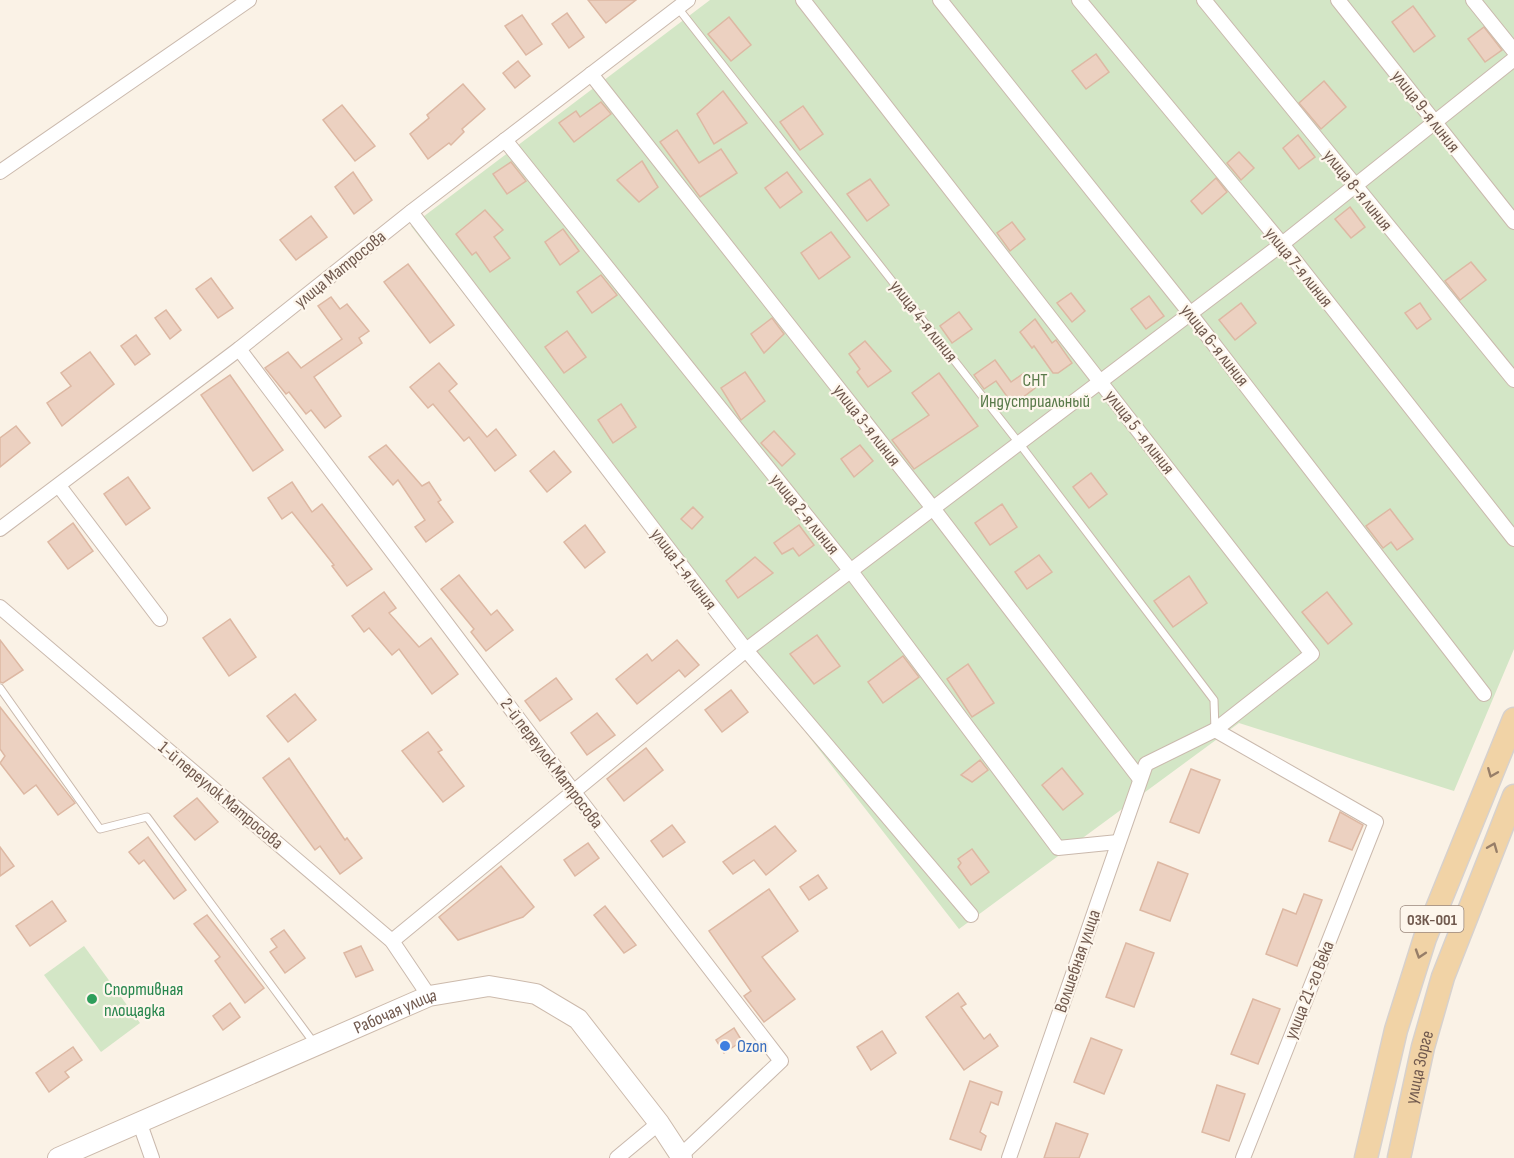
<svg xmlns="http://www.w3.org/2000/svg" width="1514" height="1158" font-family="'Sofia Sans Condensed',sans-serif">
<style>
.green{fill:#d3e6c6}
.building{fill:#ecd1c1;stroke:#ddb8a3;stroke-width:1.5}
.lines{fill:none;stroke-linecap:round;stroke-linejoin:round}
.lane-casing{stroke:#cab9ad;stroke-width:9}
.street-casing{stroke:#cab9ad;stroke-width:16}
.secondary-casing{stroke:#ccbaac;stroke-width:22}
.primary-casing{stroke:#d7d1cd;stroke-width:25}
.lane{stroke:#fff;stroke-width:7}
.street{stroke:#fff;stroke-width:14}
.secondary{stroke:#fff;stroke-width:20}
.primary{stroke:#f1d3a6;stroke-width:22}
.oneway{stroke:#977e68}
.leisure-dot{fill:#2e9e5b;stroke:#fdf6ec;stroke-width:2}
.shop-dot{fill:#3f7fe0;stroke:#fdf6ec;stroke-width:2}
.labels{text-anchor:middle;stroke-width:4.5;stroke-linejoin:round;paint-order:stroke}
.shield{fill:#fdf6ec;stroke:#9a887d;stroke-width:1.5}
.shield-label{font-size:16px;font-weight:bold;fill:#70594e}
.street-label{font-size:18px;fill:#70594e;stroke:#fdf6ec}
.park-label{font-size:18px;fill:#597a4a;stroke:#fdf6ec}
.leisure-label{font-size:18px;fill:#27864d;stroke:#fdf6ec;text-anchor:start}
.shop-label{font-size:18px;fill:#366cbe;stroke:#fdf6ec;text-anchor:start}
</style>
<rect width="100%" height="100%" fill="#faf2e6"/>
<!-- green -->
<g class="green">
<polygon points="710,0 1514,0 1514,649 1454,791 1239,723 959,929 411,226"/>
<polygon points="84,946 140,1023 101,1052 44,975"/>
</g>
<!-- building -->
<g class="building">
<polygon points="588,0 636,0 606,23"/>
<polygon points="1413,6 1435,36 1414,52 1392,22"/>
<polygon points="567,13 584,37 569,48 552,24"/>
<polygon points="522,15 542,44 526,55 505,26"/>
<polygon points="729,17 751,45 731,61 708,34"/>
<polygon points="1484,27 1502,50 1485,62 1468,39"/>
<polygon points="1096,54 1109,72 1086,89 1072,71"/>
<polygon points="518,61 530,76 515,88 503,73"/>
<polygon points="1324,81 1346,107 1321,129 1299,103"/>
<polygon points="463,84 485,109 462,129 464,132 451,145 449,143 428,159 410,134 429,118 427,115"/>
<polygon points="723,91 747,123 714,144 697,114"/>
<polygon points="601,102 611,114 574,142 559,123 576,111 580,117"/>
<polygon points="342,105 375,146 355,161 323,120"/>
<polygon points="803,106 823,134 800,150 780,122"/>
<polygon points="677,130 699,163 721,149 737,173 700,197 660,142"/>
<polygon points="1298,135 1315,157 1299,169 1283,148"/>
<polygon points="1239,152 1254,168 1241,180 1227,163"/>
<polygon points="642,161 658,187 639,202 617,180"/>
<polygon points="511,162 526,181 507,194 493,174"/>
<polygon points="353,172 372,200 354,214 335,187"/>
<polygon points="787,172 802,192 780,208 765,188"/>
<polygon points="1216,178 1227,192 1202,214 1191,201"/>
<polygon points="870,179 889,205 867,221 847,194"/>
<polygon points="1350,207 1365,227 1351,238 1335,219"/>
<polygon points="485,210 503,230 494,237 510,258 490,272 476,252 472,255 456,234"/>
<polygon points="311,216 327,237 296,260 280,240"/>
<polygon points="1012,222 1025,239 1010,251 997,233"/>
<polygon points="563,229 579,251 560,265 545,242"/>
<polygon points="831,232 850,257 819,279 801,253"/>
<polygon points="1471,262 1486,280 1460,300 1445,281"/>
<polygon points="408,264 454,325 430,343 384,282"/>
<polygon points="601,275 617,295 592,313 577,292"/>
<polygon points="211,278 233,308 218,318 196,289"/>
<polygon points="1071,293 1085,311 1072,322 1057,303"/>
<polygon points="1149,296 1164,316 1146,329 1131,309"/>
<polygon points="331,297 340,309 347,304 369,331 359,338 362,343 314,377 341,416 325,428 311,410 306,414 289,392 286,394 265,368 288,352 301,368 342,339 318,306"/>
<polygon points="1241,303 1256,323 1235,340 1219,320"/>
<polygon points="1420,303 1431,319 1417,329 1405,313"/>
<polygon points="166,310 181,330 170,339 155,318"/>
<polygon points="959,312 972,329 952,343 940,326"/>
<polygon points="772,318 784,334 764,353 751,334"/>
<polygon points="1035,319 1052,343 1056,340 1072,363 1058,373 1053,373 1034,346 1032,348 1020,332"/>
<polygon points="567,331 586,357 564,373 545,347"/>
<polygon points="136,335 150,354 135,365 121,346"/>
<polygon points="865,341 891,371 868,387 857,372 860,369 849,354"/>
<polygon points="90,352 114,384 62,426 47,403 71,386 61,373"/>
<polygon points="995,360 1011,382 1024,373 1035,388 1013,405 996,381 984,389 974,375"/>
<polygon points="439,363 457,384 449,391 487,437 496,429 516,455 495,471 469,437 464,441 433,404 428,408 410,387"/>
<polygon points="745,372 765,401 741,420 721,388"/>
<polygon points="939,373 978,426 914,469 892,440 929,415 912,393"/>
<polygon points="230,375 283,450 253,471 201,395"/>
<polygon points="621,404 636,427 613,443 598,420"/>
<polygon points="16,426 30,443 0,467 0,438"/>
<polygon points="774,431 795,454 782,466 761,443"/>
<polygon points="386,445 422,486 429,482 441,500 438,502 453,522 426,542 415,527 425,520 398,480 393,485 369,457"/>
<polygon points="860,445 873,461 854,477 841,459"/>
<polygon points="554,451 571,472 547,492 530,471"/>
<polygon points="1091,473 1107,494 1089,508 1073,487"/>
<polygon points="128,477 150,508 126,525 104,494"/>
<polygon points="292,482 312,512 322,504 372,569 347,586 332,566 334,565 292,512 282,519 268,498"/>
<polygon points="1002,504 1017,527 990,545 975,523"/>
<polygon points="693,507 703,517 692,529 681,519"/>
<polygon points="1390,509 1413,539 1397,550 1391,542 1383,548 1366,526"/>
<polygon points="73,523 93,551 68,569 48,542"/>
<polygon points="585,525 605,552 585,568 564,542"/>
<polygon points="799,525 814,545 799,556 793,548 782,554 774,543"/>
<polygon points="1039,555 1052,572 1027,589 1015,572"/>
<polygon points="755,557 773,573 738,598 726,581"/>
<polygon points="459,575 491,615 497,610 513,630 486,651 471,632 474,629 441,589"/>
<polygon points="1189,576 1207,603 1173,627 1154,601"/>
<polygon points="384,592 396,608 389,613 419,647 431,638 458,674 432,694 399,649 392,655 369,628 364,632 352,616"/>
<polygon points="1327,592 1352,624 1328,644 1302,612"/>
<polygon points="230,619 256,657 229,676 203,638"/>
<polygon points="817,635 840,666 814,684 790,654"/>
<polygon points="0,640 23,670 3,683 0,682"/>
<polygon points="677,640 699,665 685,677 679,670 637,704 616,679 647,654 652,661"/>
<polygon points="903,656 919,677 883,703 868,682"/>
<polygon points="968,664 994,703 972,717 947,679"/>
<polygon points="556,678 572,699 540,721 525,701"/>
<polygon points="731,690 748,712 722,732 705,710"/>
<polygon points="295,694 316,720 288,742 267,716"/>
<polygon points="0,707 75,803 58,815 36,785 24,794 0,763 5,756 0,749"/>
<polygon points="597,713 615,735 587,755 571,733"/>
<polygon points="428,732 442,750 438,752 464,786 443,802 402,751"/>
<polygon points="646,748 663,770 624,801 607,779"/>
<polygon points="289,758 345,840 347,838 362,858 340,874 320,846 315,850 263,778"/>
<polygon points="980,760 988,770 972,782 961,775"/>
<polygon points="1062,768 1083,794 1063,810 1042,785"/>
<polygon points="1191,769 1220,780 1199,833 1170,822"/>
<polygon points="197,798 218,822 195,840 174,816"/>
<polygon points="1340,812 1363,825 1352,850 1329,841"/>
<polygon points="672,825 685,842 663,857 651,841"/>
<polygon points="775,826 796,851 766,875 754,860 733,874 723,862"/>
<polygon points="148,837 186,890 174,899 144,860 139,864 129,852"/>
<polygon points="588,843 599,858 575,876 564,860"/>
<polygon points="0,847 14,866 0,876"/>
<polygon points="972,849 989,872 971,885 958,867 961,863 958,859"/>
<polygon points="1158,862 1188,874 1170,921 1140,910"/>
<polygon points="501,866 534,907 523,917 458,940 439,917"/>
<polygon points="818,875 827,888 809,900 800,887"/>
<polygon points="769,889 798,931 762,957 795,999 764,1022 744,996 751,991 709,931"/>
<polygon points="1304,894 1322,900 1297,966 1266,954 1283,909 1296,914"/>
<polygon points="52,901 66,921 30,946 16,926"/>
<polygon points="605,906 636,945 624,953 594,915"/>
<polygon points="207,915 264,988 245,1003 215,961 220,957 194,924"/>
<polygon points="284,930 305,958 285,973 270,952 277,947 271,939"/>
<polygon points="1126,943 1154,953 1134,1007 1106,997"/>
<polygon points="361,946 373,970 356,977 344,953"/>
<polygon points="958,993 966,1004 961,1007 984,1039 990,1034 998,1046 964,1070 926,1017"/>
<polygon points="1253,999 1280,1009 1258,1064 1231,1054"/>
<polygon points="230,1003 240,1017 223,1030 213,1016"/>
<polygon points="734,1028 742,1041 724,1053 716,1040"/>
<polygon points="882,1031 896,1053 871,1070 857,1047"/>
<polygon points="1091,1038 1122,1050 1104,1094 1074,1082"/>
<polygon points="73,1047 82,1060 65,1072 69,1077 49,1092 36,1073"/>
<polygon points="970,1081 1002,1092 998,1105 991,1102 980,1132 986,1136 981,1150 950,1139"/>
<polygon points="1217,1085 1245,1094 1229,1141 1202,1132"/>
<polygon points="1056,1123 1088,1134 1079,1158 1044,1158"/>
</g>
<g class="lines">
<defs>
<g id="lane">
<polyline points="678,8 1019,443 1214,700 1215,730"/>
<polyline points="0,688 100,829 147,817 314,1043"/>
</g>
<g id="street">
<polyline points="803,0 1312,654 1215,730"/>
<polyline points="940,0 1189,312 1484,694"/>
<polyline points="1079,0 1282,244 1514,539"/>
<polyline points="1204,0 1514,380"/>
<polyline points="1338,0 1514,222"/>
<polyline points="1473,0 1514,51"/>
<polyline points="591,74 932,507 1140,779"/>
<polyline points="505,140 850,570 1058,848 1118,842"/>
<polyline points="0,172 249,0"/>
<polyline points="411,212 746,650 971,915"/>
<polyline points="239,349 573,791 781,1061 678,1158"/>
<polyline points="59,486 160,619"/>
<polyline points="0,529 239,349 411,212 688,0"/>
<polyline points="0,607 392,941 429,996"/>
<polyline points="392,941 746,650 1282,244 1514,59"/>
<polyline points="140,1124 152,1158"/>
<polyline points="617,1158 659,1123"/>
<polyline points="1009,1158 1146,764 1215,730 1376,822 1243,1158"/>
</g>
<g id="secondary">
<path id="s1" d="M58,1158L429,996L489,986L536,994L578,1019L659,1123L682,1158"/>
</g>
<g id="primary">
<polyline points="1366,1158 1396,1030 1425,938 1514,719"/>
<path id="s2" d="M1399,1158L1423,1047L1443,977L1514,796"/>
</g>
</defs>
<!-- lane casing -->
<use href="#lane" class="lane-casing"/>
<!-- street casing -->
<use href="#street" class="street-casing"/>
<!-- secondary casing -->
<use href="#secondary" class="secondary-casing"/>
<!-- primary casing -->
<use href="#primary" class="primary-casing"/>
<!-- lane -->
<use href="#lane" class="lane"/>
<!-- street -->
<use href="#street" class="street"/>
<!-- secondary -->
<use href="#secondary" class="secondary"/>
<!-- primary -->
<use href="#primary" class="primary"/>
</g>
<!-- one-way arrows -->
<defs><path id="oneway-chevron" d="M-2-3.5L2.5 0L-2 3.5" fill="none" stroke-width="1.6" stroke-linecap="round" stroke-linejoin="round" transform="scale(1.5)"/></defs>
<g class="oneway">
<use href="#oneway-chevron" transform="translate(1492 773) rotate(112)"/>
<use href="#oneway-chevron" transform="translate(1493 847) rotate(-68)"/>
<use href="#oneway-chevron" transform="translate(1420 954) rotate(108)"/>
</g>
<!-- markers -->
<circle class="leisure-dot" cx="92" cy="999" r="6"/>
<circle class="shop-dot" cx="725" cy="1046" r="6"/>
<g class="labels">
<!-- shield labels -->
<rect class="shield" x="1400.5" y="906" width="63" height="26" rx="4.5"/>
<g class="shield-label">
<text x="1432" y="925">03К-001</text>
</g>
<!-- street labels -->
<g class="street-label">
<text transform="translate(1426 111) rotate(52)" y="6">улица 9-я линия</text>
<text transform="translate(1358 190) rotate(51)" y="6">улица 8-я линия</text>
<text transform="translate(1299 267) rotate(51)" y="6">улица 7-я линия</text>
<text transform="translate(340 269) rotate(-39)" y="6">улица Матросова</text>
<text transform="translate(924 321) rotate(52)" y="6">улица 4-я линия</text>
<text transform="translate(1215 345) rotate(52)" y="6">улица 6-я линия</text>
<text transform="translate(867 425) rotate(52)" y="6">улица 3-я линия</text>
<text transform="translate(1140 432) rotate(52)" y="6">улица 5 -я линия</text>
<text transform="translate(805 514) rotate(51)" y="6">улица 2-я линия</text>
<text transform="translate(684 569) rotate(53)" y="6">улица 1-я линия</text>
<text transform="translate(552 763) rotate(53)" y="6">2-й переулок Матросова</text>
<text transform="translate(221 795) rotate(40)" y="6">1-й переулок Матросова</text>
<text transform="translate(1077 961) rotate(-71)" y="6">Волшебная улица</text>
<text transform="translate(1309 990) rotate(-68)" y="6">улица 21-го Века</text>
<text dy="6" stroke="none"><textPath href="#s1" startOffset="368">Рабочая улица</textPath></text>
<text dy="6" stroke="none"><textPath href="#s2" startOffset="93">улица Зорге</textPath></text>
</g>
<!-- park labels -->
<g class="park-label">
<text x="1035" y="386">СНТ<tspan x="1035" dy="21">Индустриальный</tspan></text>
</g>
<!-- leisure labels -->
<g class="leisure-label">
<text x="104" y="995">Спортивная<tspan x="104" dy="21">площадка</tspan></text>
</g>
<!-- shop labels -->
<g class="shop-label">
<text x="737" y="1052">Ozon</text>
</g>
</g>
</svg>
